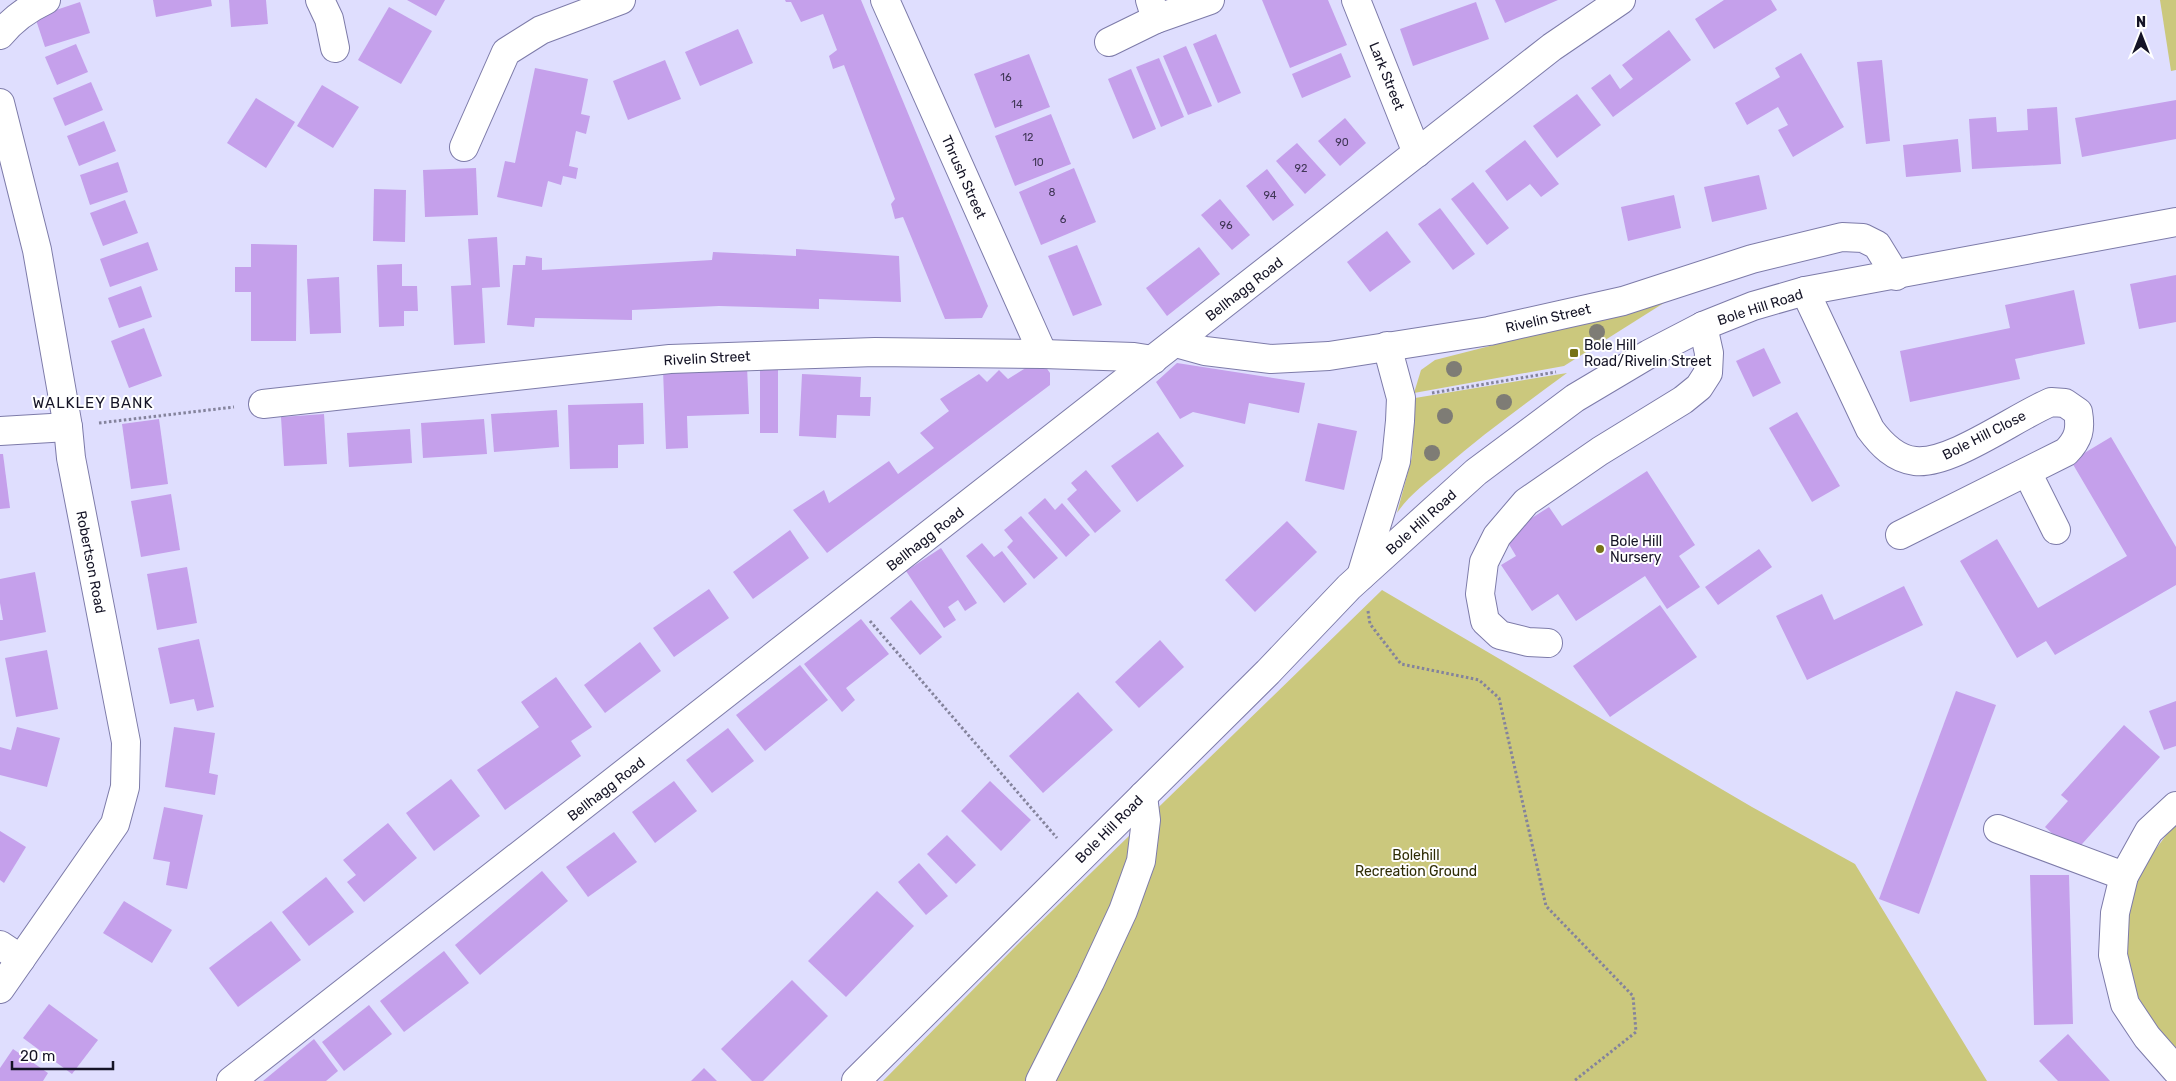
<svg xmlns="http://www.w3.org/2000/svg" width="2176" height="1081" font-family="Rubik,sans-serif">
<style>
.green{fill:#cbc87d}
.building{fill:#c5a0eb}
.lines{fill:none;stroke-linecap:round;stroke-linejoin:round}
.minor-casing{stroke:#7d7ba9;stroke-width:30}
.path{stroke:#84839c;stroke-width:3;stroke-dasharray:2.5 2.5;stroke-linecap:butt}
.minor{stroke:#fff;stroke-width:28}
.tree{fill:#7e7c75}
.poi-dot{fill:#777317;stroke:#fff;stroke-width:2}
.labels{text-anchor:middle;stroke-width:4;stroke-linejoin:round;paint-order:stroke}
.number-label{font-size:11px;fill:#413757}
.street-label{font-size:14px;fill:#151426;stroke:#fff}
.poi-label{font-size:14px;fill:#151426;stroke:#fff;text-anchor:start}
.park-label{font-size:14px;fill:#2e2c05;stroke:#fff}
.neighbourhood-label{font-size:15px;letter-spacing:1px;fill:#151426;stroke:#fff}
</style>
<rect width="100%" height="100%" fill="#dfdefe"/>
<!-- green -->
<g class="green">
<polygon points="2160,0 2176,0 2176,70 2171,71"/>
<polygon points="1667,301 1564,366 1414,393 1421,370 1435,360"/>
<path d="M1567,373C1525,404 1483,434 1444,468C1427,482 1409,495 1397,513L1412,457L1415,398Z"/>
<polygon points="1382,590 1752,807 1855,864 1987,1081 883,1081 1023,939"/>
<polygon points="2176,822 2176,1049 2154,1026 2127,976 2126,916 2143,866"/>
</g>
<!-- building -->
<g class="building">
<polygon points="153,0 211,0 212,6 156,17"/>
<polygon points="229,0 266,0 268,24 231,27"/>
<polygon points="407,0 445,0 436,16"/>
<polygon points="785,0 861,0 988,306 982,318 945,319 903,217 895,219 891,204 895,199 844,65 833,69 829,56 837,50 823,14 801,22 791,2 786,2"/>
<polygon points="1262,0 1328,0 1347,45 1290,68"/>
<polygon points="1495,0 1558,0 1505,23"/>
<polygon points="1724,0 1771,0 1777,10 1714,49 1695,19"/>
<polygon points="80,2 90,33 45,47 35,17"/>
<polygon points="1476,2 1489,39 1413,66 1400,29"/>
<polygon points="389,7 432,31 401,84 358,60"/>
<polygon points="738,29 753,63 700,86 685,52"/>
<polygon points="1669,30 1691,60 1613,117 1591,88 1610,74 1620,89 1633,79 1622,65"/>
<polygon points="1216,34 1241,93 1218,103 1193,44"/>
<polygon points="76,44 88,72 57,85 45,57"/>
<polygon points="1186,46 1212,106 1188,115 1163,56"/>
<polygon points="1341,53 1351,77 1302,98 1292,74"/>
<polygon points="1801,53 1844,127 1793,157 1778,130 1788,125 1778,107 1747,125 1735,103 1780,77 1775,68"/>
<polygon points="1029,54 1050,107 995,128 974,74"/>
<polygon points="1159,58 1184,117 1161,127 1136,67"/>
<polygon points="665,60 681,99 628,120 613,81"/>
<polygon points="1882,60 1890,141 1866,144 1857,62"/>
<polygon points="535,68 588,79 581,114 590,116 586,134 576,131 569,166 578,168 576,179 563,176 561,185 548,181 542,207 497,197 505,161 515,163"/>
<polygon points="1131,69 1156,129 1133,139 1108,79"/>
<polygon points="91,82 103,110 65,126 53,98"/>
<polygon points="322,85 359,107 333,148 297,126"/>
<polygon points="1577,94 1601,125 1557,158 1533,126"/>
<polygon points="256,98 295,122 266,168 227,143"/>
<polygon points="2176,100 2176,139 2082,157 2075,118"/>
<polygon points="2057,107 2061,164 1972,169 1969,119 1996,117 1997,132 2028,130 2027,109"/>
<polygon points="1051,114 1071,164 1015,186 995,136"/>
<polygon points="1345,118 1366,143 1340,166 1318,141"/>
<polygon points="104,121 116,151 79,166 67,136"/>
<polygon points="1958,139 1961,172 1906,177 1903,145"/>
<polygon points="1525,140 1559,184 1541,197 1530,184 1507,201 1485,171"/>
<polygon points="1297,143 1326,175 1305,194 1276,161"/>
<polygon points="118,162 128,192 90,205 80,175"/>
<polygon points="476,168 478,215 425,217 423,170"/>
<polygon points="1074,168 1096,222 1041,245 1019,192"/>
<polygon points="1267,169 1294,205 1273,221 1246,186"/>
<polygon points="1759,175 1767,209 1712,222 1704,187"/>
<polygon points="1473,182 1509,228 1487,245 1451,199"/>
<polygon points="374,189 406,190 405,242 373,241"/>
<polygon points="1674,195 1681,228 1628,241 1621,207"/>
<polygon points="1220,199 1250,235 1232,250 1201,215"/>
<polygon points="125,200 138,233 103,246 90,213"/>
<polygon points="1440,208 1475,254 1453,270 1418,224"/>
<polygon points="1387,231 1411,262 1370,292 1347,262"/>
<polygon points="497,237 500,287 482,288 485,343 454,345 451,286 471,285 468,239"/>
<polygon points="148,242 158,270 110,287 100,259"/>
<polygon points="251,244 297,245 296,341 251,341 251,292 235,292 235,267 251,267"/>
<polygon points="1077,245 1102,305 1073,316 1048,256"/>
<polygon points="1199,247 1220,274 1167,316 1146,288"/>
<polygon points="796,249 899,256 901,302 819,299 819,309 719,306 632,310 632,320 535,318 534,327 507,325 513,265 525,265 526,256 542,258 542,270 712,260 713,252 796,256"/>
<polygon points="402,264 402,286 417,286 418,311 404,311 404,326 379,327 377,265"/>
<polygon points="2176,275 2176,322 2139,329 2130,284"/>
<polygon points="339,277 341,333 310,334 307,279"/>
<polygon points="141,286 152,317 119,328 108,298"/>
<polygon points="2074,290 2085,344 2015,359 2020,379 1910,402 1900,351 2010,328 2005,305"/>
<polygon points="144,328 162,376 129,388 111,341"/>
<polygon points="1764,348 1781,383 1753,397 1736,361"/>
<polygon points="1040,359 1050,373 1050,385 827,553 793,510 824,490 829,503 889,461 898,474 934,448 920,433 949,411 940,399 979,374 987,382 999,370 1008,379"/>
<rect x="760" y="363" width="18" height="70"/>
<polygon points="1177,363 1305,383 1299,413 1249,403 1245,424 1193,412 1180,419 1156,382"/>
<polygon points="747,366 749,414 687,416 688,448 666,449 663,370"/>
<polygon points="802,374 861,377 860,397 871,397 870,416 837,415 836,438 799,436"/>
<polygon points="643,403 644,444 618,445 618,468 570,469 568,405"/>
<polygon points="557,410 559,447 494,452 491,414"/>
<polygon points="1797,412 1840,486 1812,502 1769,428"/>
<polygon points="324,414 327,464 284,466 281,417"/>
<polygon points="159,419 168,484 131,489 122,424"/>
<polygon points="484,419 487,454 423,458 421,423"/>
<polygon points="1318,423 1357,431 1344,490 1305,481"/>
<polygon points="410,429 412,463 349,467 347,433"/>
<polygon points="1158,432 1184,466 1137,502 1111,466"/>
<polygon points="2111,437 2176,547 2176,585 2055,655 2046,641 2017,658 1960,561 1997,539 2038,608 2127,556 2071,461"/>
<polygon points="0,454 3,454 10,508 0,509"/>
<polygon points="1086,470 1121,511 1095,533 1067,499 1077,490 1071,483"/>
<polygon points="1647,471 1695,545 1679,556 1700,587 1667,609 1645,576 1576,621 1558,594 1532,611 1501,565 1516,556 1504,536 1549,507 1562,526"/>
<polygon points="171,494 180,550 141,557 131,501"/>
<polygon points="1045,498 1055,510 1062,503 1090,535 1066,557 1028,513"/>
<polygon points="1021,516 1058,558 1034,579 1007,547 1013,541 1004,530"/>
<polygon points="1287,521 1317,552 1255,612 1225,580"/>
<polygon points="790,530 809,558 753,599 733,572"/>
<polygon points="982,543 994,557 1002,551 1027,584 1004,603 966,556"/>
<polygon points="941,548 977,603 965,611 958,600 948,607 956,620 944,628 906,571"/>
<polygon points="1759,549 1772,567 1718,605 1705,587"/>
<polygon points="187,567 197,623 157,630 147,574"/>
<polygon points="35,572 46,632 0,641 0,620 3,620 0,603 0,579"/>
<polygon points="1904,586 1923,625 1807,680 1776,616 1822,594 1834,620"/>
<polygon points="709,589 729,618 674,657 653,628"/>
<polygon points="911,600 942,637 920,655 890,618"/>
<polygon points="1660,605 1697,657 1610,717 1573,666"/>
<polygon points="861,619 889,654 846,688 855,700 842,712 804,664"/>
<polygon points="199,639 214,707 197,711 194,699 170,704 158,648"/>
<polygon points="1160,640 1184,667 1139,708 1115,682"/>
<polygon points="640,642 661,671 605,713 584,685"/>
<polygon points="47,650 58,709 16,717 5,658"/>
<polygon points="800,665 828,700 765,751 736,715"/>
<polygon points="556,677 592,727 571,741 581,756 505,810 477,770 539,727 521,702"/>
<polygon points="1956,691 1996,705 1919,914 1879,899"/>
<polygon points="1078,692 1113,730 1043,793 1009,756"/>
<polygon points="2176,701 2176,746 2164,750 2149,711"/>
<polygon points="2124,725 2160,757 2074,853 2045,827 2068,801 2061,795"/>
<polygon points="17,727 60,738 47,787 0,775 0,747 11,750"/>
<polygon points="174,727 215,733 209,773 218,775 215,795 165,787"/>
<polygon points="728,728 754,761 712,793 686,760"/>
<polygon points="451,779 480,816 434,851 406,813"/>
<polygon points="674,781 697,811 655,843 632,812"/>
<polygon points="990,781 1031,820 1001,851 961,811"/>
<polygon points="164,807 203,815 187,889 166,885 170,862 153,859"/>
<polygon points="388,823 417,858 364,902 347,882 356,875 343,860"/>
<polygon points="0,831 26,847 4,883 0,880"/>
<polygon points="614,832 637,862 588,897 566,867"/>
<polygon points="947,835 976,865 956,884 927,854"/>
<polygon points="919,863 948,896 926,915 898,882"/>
<polygon points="542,871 568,901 480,975 455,945"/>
<polygon points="2030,875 2069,875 2073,1024 2034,1025"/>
<polygon points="326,877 354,912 309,946 282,912"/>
<polygon points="877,891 914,926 846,997 808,961"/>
<polygon points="124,901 172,930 152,963 103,933"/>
<polygon points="271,921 301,960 238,1007 209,968"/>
<polygon points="444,951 469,983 404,1032 380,1001"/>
<polygon points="792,980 828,1016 763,1081 752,1081 721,1049"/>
<polygon points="49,1004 98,1040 72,1074 23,1038"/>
<polygon points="369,1005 392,1034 344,1071 322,1042"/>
<polygon points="2068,1034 2110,1081 2058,1081 2039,1061"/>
<polygon points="314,1039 338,1071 326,1081 263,1081"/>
<polygon points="13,1049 48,1073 43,1081 0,1081 0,1068"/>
<polygon points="704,1068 717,1081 691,1081"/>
</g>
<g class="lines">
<defs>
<g id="minor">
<polyline points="320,0 329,19 335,48"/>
<polyline points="885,0 1043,354"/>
<polyline points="1356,0 1417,153"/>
<polyline points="1156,19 1210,0"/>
<path d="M0,35C12,20 29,8 46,0"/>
<polyline points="1109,42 1156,19 1150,0"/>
<polyline points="0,103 37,250 68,427 71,458 126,742 125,787 115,824 0,989"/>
<polyline points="464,147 506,52 541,30 621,0"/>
<path d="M1805,291L1870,429C1881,444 1895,459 1915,461C1951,465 2015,417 2051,402L2065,403L2078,412C2081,429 2079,439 2066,452L1900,535"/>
<polyline points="1176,343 1205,351 1271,359 1329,356 1489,331 1623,301 1752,259 1842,237 1863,238 1877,245 1896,276"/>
<polyline points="263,404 670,359 875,352 1043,354 1134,357 1153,360"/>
<polyline points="0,431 68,427"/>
<polyline points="2027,472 2056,530"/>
<polyline points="1361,576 1396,461 1400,421 1401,398 1387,346"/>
<polyline points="1548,643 1528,642 1500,635 1485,621 1480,594 1484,562 1497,536 1526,502 1600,451 1683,400 1699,387 1708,373 1709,353 1703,326"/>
<polyline points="2176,806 2149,831 2124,876 2115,913 2113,955 2125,1004 2147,1037 2176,1070"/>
<polyline points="1998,829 2124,876"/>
<polyline points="0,945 21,959"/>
<polyline points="231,1081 1552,47 1621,0"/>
<polyline points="856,1081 1268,672 1349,587 1476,472 1575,398 1649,354 1703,326 1753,306 1805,291 2176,222"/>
<polyline points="1040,1081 1090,982 1123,911 1141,861 1146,820 1143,796"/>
</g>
</defs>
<!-- minor casing -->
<use href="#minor" class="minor-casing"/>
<!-- path -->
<g class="path">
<polyline points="1432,393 1556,372"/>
<polyline points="99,423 234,407"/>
<polyline points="1368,611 1370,624 1401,664 1479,680 1499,698 1546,906 1633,996 1636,1032 1574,1081"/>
<polyline points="870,621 1057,838"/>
</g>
<!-- minor -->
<use href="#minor" class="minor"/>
</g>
<!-- trees -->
<g class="tree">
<circle cx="1597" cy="332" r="8"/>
<circle cx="1454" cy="369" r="8"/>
<circle cx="1504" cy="402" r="8"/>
<circle cx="1445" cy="416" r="8"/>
<circle cx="1432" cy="453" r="8"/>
</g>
<!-- markers -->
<g class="poi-dot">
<rect x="1569" y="348" width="10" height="10" rx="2.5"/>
<circle cx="1600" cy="549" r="5"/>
</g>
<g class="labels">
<!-- number labels -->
<g class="number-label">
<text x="1006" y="81">16</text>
<text x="1017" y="108">14</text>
<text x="1028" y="141">12</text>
<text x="1342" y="146">90</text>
<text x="1038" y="166">10</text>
<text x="1301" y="172">92</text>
<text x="1052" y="196">8</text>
<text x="1270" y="199">94</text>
<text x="1063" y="223">6</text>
<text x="1226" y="229">96</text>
</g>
<!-- street labels -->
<g class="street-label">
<text transform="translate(1387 76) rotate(68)" y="5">Lark Street</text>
<text transform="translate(964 177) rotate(66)" y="5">Thrush Street</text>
<text transform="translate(1244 289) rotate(-38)" y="5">Bellhagg Road</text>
<text transform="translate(1760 307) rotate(-18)" y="5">Bole Hill Road</text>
<text transform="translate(1548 318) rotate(-13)" y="5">Rivelin Street</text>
<text transform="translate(707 358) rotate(-3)" y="5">Rivelin Street</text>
<text transform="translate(1984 435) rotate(-27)" y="5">Bole Hill Close</text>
<text transform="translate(1421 522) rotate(-42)" y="5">Bole Hill Road</text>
<text transform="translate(925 539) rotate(-38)" y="5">Bellhagg Road</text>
<text transform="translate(91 562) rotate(79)" y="5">Robertson Road</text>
<text transform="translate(606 789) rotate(-38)" y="5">Bellhagg Road</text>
<text transform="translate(1109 829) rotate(-45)" y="5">Bole Hill Road</text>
</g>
<!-- poi labels -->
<g class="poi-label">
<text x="1584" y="350">Bole Hill<tspan x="1584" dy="16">Road/Rivelin Street</tspan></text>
<text x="1610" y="546">Bole Hill<tspan x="1610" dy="16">Nursery</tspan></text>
</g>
<!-- park labels -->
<g class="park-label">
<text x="1416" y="860">Bolehill<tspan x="1416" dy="16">Recreation Ground</tspan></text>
</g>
<!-- neighbourhood labels -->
<g class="neighbourhood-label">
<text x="93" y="408">WALKLEY BANK</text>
</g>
</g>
<!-- north arrow -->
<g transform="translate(2141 35)" stroke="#ffffff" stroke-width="4" paint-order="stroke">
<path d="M0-4L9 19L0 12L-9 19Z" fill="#151426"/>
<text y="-8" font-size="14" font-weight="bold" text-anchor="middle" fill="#151426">N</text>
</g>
<!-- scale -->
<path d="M12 1061v8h101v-8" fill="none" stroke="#151426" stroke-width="2.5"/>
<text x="20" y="1061" font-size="15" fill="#151426" stroke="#ffffff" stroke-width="4" paint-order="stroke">20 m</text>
</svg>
